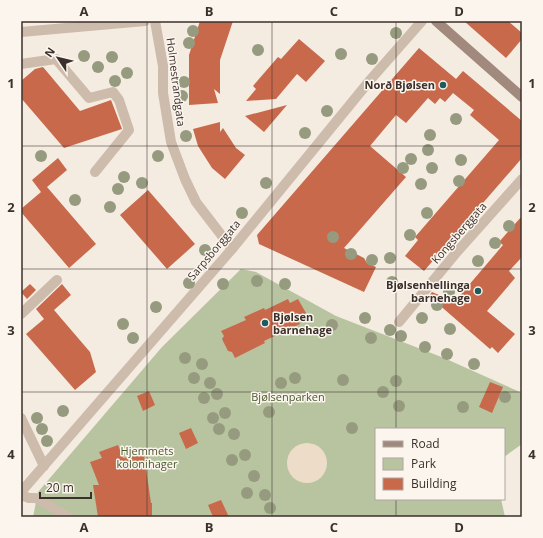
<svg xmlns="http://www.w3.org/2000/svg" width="543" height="538" font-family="'Open Sans',sans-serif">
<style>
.green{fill:#b8c4a0}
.plaza{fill:#ecdcc8}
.building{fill:#c8694b}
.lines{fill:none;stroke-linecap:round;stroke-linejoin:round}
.lane{stroke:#cdbbac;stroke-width:10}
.street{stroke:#cdbbac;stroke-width:10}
.secondary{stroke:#a18a7d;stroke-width:10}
.tree{fill:#969b7f}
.grid{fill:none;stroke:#3b302b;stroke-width:1;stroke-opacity:0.55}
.poi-dot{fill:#1f5a5e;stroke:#fbf5ee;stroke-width:1.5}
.labels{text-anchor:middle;stroke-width:3;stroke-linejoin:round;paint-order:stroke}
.street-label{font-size:11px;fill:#3b302b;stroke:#fbf5ee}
.poi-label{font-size:11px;font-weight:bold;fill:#3b302b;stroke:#fbf5ee;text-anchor:end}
.park-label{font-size:11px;fill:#4a5a2e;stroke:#fbf5ee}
.neatline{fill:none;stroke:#3b302b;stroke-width:1.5}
.grid-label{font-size:13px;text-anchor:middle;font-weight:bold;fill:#3b302b}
</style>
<rect width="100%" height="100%" fill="#f4ebe1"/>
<!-- green -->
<polygon class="green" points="241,269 256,272 336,316 444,358 522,393 522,444 504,457 504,429 376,429 376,499 501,499 505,517 33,517 38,492 162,347"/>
<!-- plaza -->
<circle class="plaza" cx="307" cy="463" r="20"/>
<!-- building -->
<g class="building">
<polygon points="200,21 233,21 220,60 220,94 214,89 218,103 189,105 189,55"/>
<polygon points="464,21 508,21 522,33 522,39 506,58"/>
<polygon points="299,39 325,61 306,82 297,74 276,99 246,101 256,89 253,86 278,57 281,59"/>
<polygon points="419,48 456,79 463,71 522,121 522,158 424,271 405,256 418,240 415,237 499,140 470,115 474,110 453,93 445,102 440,98 435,104 428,98 406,123 396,115 370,146 406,177 344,248 364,258 367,263 376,267 364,292 259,244 257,235"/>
<polygon points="43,67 80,111 111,100 122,129 64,148 21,98 21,81 35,69"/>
<polygon points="287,105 264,132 245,116"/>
<polygon points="220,122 220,132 223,128 236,148 245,155 225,179 212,168 198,146 193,129"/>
<polygon points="58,158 67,170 47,187 96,244 69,268 21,212 21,209 41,192 32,180"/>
<polygon points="148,190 195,244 167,269 120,215"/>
<polygon points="522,216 522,257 509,271 515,278 487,311 515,334 498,353 492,347 490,349 429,296 432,292 464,306 457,299 503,245 499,242"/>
<polygon points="30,284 36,290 27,299 21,292"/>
<polygon points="62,284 71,295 54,310 90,352 96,372 75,390 26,334 44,319 36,309"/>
<polygon points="288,299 290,303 298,299 306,313 297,318 300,324 264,341 265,343 235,358 232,352 228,351 222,339 224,336 221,331 246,320 244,317 264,308 265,310"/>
<polygon points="490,382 503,387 492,413 479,407"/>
<polygon points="149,391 155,405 143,411 137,396"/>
<polygon points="191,428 198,443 186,449 179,433"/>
<polygon points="118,445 123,458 144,455 151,503 152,503 152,517 98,517 93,485 99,485 90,462 102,458 99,452"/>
<polygon points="221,500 229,517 213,517 208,505"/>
</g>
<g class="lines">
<!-- lane -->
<g class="lane">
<polyline points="21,64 56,59 89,98 113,92 119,100 129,130 95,172"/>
<polyline points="21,314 57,280"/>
<polyline points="21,418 44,466"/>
<polyline points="21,495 29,498 36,498 68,517"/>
</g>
<!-- street -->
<g class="street">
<polyline points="155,21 163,66 163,93 171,142 185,179 196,202 232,249"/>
<polyline points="21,32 145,21"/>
<polyline points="399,322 456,253 522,179"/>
<polyline points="21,492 232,249 371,79 422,21"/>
</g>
<!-- secondary -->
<polyline class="secondary" points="436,21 522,97"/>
</g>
<!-- trees -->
<g class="tree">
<circle cx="193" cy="31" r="6"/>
<circle cx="396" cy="33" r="6"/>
<circle cx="189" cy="43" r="6"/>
<circle cx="258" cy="50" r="6"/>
<circle cx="341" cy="54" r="6"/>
<circle cx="84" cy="56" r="6"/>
<circle cx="112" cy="57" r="6"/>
<circle cx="372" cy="59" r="6"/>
<circle cx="98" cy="67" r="6"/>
<circle cx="127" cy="73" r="6"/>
<circle cx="115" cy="81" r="6"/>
<circle cx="184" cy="82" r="6"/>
<circle cx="182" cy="96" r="6"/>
<circle cx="327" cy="111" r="6"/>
<circle cx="456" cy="119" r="6"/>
<circle cx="305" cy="133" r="6"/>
<circle cx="430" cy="135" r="6"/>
<circle cx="186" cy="136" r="6"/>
<circle cx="428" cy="150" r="6"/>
<circle cx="41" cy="156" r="6"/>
<circle cx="158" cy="156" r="6"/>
<circle cx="411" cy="159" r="6"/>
<circle cx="461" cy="160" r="6"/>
<circle cx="403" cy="168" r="6"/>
<circle cx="432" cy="168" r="6"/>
<circle cx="124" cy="177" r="6"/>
<circle cx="459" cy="181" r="6"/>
<circle cx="142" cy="183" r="6"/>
<circle cx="266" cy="183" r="6"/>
<circle cx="421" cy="184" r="6"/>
<circle cx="118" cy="189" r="6"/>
<circle cx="75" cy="200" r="6"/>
<circle cx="110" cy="207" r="6"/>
<circle cx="242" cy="213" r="6"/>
<circle cx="427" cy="213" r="6"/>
<circle cx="509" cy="226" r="6"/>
<circle cx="410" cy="235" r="6"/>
<circle cx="333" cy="237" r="6"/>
<circle cx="495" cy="243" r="6"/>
<circle cx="205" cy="250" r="6"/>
<circle cx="351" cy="254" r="6"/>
<circle cx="390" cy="258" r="6"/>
<circle cx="372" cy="260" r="6"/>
<circle cx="478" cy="261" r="6"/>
<circle cx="257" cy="281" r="6"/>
<circle cx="392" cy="282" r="6"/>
<circle cx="189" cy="283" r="6"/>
<circle cx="223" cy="284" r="6"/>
<circle cx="285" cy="284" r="6"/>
<circle cx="449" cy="292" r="6"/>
<circle cx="437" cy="305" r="6"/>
<circle cx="156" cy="307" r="6"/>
<circle cx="365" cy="318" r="6"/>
<circle cx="422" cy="318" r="6"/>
<circle cx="123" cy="324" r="6"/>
<circle cx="332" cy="325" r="6"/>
<circle cx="450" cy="329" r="6"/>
<circle cx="390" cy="330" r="6"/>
<circle cx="401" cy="336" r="6"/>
<circle cx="133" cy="338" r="6"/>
<circle cx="371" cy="338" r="6"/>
<circle cx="425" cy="347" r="6"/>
<circle cx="447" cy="354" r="6"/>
<circle cx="185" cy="358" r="6"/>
<circle cx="202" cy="364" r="6"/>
<circle cx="474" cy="364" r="6"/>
<circle cx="194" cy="378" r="6"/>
<circle cx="295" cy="378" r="6"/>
<circle cx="343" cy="380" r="6"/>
<circle cx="396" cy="381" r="6"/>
<circle cx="210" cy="383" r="6"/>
<circle cx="281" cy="383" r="6"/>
<circle cx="383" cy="392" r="6"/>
<circle cx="217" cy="394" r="6"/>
<circle cx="505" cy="397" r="6"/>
<circle cx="204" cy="398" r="6"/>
<circle cx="399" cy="406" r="6"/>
<circle cx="463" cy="407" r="6"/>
<circle cx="63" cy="411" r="6"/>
<circle cx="269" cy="412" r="6"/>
<circle cx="225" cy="413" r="6"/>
<circle cx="37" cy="418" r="6"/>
<circle cx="213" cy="418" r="6"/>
<circle cx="352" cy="428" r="6"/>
<circle cx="42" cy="429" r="6"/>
<circle cx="219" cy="429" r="6"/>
<circle cx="234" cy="434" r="6"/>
<circle cx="47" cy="441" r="6"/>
<circle cx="245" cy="455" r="6"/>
<circle cx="232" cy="460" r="6"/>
<circle cx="254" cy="476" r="6"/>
<circle cx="247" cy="493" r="6"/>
<circle cx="265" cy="495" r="6"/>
<circle cx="270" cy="508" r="6"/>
</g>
<!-- grid -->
<path class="grid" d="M147,21V517M272,21V517M396,21V429M21,146H522M21,269H522M21,392H522M396,499V517"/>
<!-- markers -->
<g class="poi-dot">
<circle cx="443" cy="85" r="4"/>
<circle cx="478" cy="291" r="4"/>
<circle cx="265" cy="323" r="4"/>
</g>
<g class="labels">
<!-- street labels -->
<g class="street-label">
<text transform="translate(176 82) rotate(83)" y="4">Holmestrandgata</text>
<text transform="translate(459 233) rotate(-49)" y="4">Kongsberggata</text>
<text transform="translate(214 250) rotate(-50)" y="4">Sarpsborggata</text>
</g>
<!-- poi labels -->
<g class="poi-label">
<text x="435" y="89">Norð Bjølsen</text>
<text x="470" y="289">Bjølsenhellinga<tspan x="470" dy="13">barnehage</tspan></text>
<text x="273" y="321" text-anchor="start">Bjølsen<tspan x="273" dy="13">barnehage</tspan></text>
</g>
<!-- park labels -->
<g class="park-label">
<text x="288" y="401">Bjølsenparken</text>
<text x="147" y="455">Hjemmets<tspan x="147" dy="13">kolonihager</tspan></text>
</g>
</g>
<!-- border -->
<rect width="543" height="538" fill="none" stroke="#fbf5ee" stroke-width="44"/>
<!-- legend -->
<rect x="375" y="428" width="130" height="72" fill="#fbf5ee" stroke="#aea6a0"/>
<rect x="383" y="441" width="20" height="6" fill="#a18a7d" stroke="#aea6a0"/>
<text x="411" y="448" font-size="12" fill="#3b302b">Road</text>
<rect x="383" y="458" width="20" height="12" fill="#b8c4a0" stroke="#aea6a0"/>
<text x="411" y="468" font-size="12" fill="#3b302b">Park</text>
<rect x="383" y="478" width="20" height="12" fill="#c8694b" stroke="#aea6a0"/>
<text x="411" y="488" font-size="12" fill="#3b302b">Building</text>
<!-- north arrow -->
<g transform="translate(58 58) rotate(305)" stroke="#fbf5ee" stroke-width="3" paint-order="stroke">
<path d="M0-3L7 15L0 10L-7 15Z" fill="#3b302b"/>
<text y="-6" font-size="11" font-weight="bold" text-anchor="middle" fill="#3b302b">N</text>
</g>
<!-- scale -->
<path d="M40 492v6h51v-6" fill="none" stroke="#3b302b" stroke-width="2"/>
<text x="46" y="492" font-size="12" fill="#3b302b" stroke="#fbf5ee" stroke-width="3" paint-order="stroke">20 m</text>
<rect x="22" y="22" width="499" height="494" class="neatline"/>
<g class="grid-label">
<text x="84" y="16">A</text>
<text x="209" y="16">B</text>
<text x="334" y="16">C</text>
<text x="459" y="16">D</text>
<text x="11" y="88">1</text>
<text x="532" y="88">1</text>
<text x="11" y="212">2</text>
<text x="532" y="212">2</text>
<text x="11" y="335">3</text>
<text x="532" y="335">3</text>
<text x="11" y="459">4</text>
<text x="532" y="459">4</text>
<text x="84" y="532">A</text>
<text x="209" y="532">B</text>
<text x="334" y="532">C</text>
<text x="459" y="532">D</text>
</g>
</svg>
